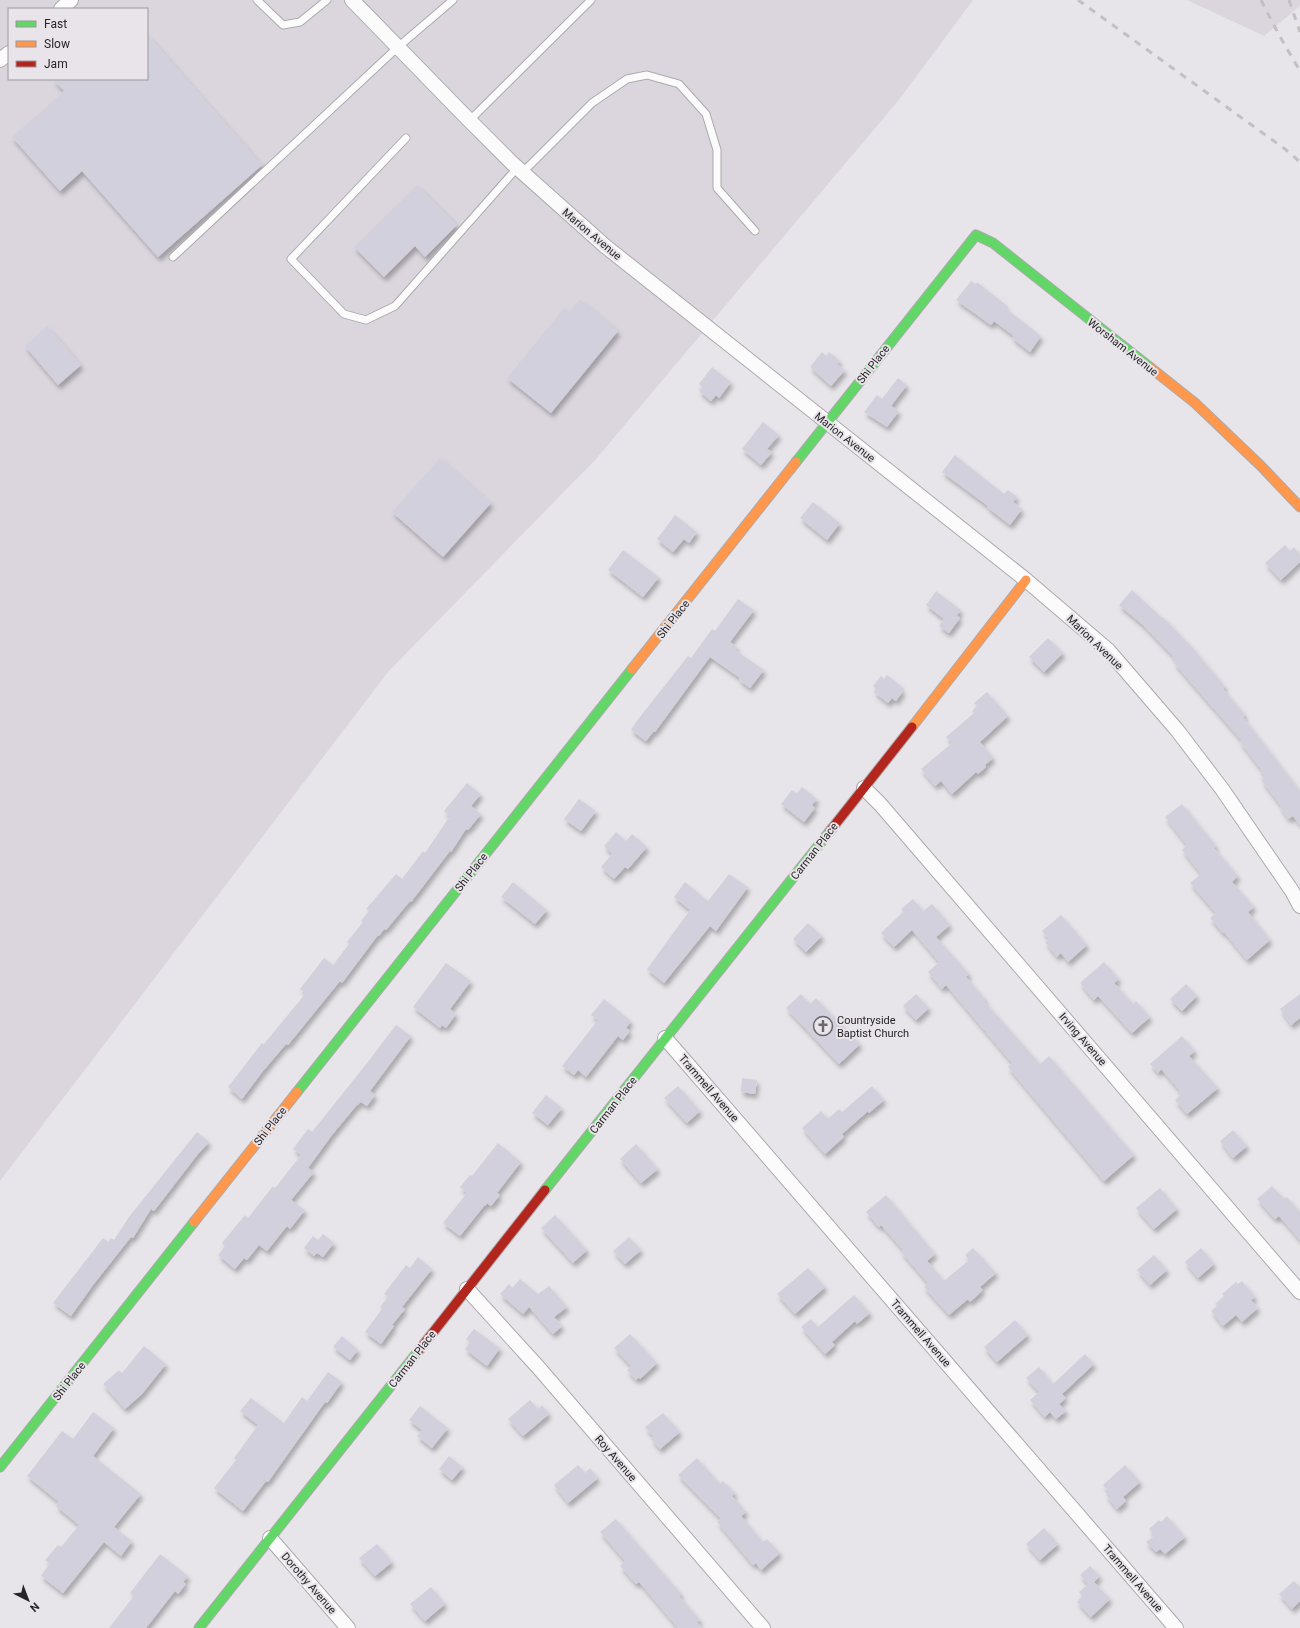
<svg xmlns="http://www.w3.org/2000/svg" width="1300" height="1628" font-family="Roboto,sans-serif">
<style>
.built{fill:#dbd6de;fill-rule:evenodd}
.building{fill:#d2d0dc;filter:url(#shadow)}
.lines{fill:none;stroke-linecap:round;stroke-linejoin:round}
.lane-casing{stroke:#acaaac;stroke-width:9}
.street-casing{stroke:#acaaac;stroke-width:16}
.fast-casing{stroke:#acaaac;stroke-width:11}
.slow-casing{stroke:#acaaac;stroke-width:11}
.jam-casing{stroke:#acaaac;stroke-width:11}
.lane{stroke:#fbfbfc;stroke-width:7}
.street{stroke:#fbfbfc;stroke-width:14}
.fast{stroke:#63d668;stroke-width:9}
.slow{stroke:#ff974d;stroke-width:9}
.jam{stroke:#b3261e;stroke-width:9}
.rail{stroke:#c2c0c2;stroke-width:3;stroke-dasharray:7 7;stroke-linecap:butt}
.labels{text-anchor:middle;stroke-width:4;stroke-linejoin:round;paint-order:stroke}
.street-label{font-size:11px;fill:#262426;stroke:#e8e4ea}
.poi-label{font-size:11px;fill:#262426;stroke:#e8e4ea;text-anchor:start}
</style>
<defs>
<filter id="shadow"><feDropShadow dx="2.5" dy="4.5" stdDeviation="2" flood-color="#0004"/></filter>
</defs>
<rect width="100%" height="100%" fill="#e7e5e9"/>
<!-- built -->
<g class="built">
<path d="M0,0H973L898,101L596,459L388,672L0,1181ZM9,9H147V79H9Z"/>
<polygon points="1187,0 1300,0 1300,6 1264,36"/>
</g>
<!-- building -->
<g class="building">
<polygon points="147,34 262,165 158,257 82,171 60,191 12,137 64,91 53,79 147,79"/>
<polygon points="417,185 457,225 425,257 415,246 384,277 354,247"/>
<polygon points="971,281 976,284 977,282 1006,305 1004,307 1041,336 1030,352 1012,338 1014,336 994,321 991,325 956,300"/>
<polygon points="580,299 618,331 551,413 507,378 564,308 569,312"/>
<polygon points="47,326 81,365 58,385 25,346"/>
<polygon points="822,352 826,356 829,352 840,361 837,364 845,370 831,386 810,367"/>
<polygon points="712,367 731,382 719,398 716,395 711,401 699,391 702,387 699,384"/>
<polygon points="898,378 907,385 891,406 899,411 887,427 864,412 877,395 882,399"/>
<polygon points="763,422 779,435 767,449 772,452 761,465 742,449"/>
<polygon points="955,455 1004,494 1008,490 1017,497 1013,502 1022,509 1010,525 987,507 988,506 942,472"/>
<polygon points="440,458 491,503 443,557 392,512"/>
<polygon points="813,502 840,523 827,540 800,518"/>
<polygon points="675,515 697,532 689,543 684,539 673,552 657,539"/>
<polygon points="1285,545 1290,551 1294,547 1300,555 1300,562 1281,580 1265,563"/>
<polygon points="623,550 659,577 643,597 608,570"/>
<polygon points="1132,590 1162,618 1163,617 1191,646 1225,687 1223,689 1245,715 1243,717 1300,791 1300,825 1293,816 1288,819 1280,807 1281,806 1262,781 1264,779 1260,774 1263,772 1240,742 1242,741 1174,663 1176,662 1172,656 1173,656 1143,625 1119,605"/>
<polygon points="936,591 961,610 957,615 960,618 949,633 939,626 944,619 926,605"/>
<polygon points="738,599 754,610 730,642 737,647 735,650 764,670 750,688 739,680 740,678 710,657 655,732 654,731 646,741 631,730 636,722 688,656 691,658 712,629 715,631"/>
<polygon points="1048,638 1063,653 1044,672 1029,657"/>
<polygon points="887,675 901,686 900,688 903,691 896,701 892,698 888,703 874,692 876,689 873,686 881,676 884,679"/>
<polygon points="987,692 1008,716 980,742 993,758 985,765 986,767 978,774 976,772 952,794 941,781 935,786 921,769 952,743 946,737 974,713 972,711 977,706 974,703"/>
<polygon points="467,783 481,794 471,806 481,814 468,830 466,829 451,852 450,851 411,902 410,901 386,930 384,929 379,936 378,935 342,983 340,981 288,1045 286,1044 263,1071 242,1099 228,1087 262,1043 264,1044 306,993 300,989 324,958 333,965 349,944 347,942 363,922 361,921 369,911 366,909 396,874 402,879 423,851 425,853 450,816 444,811"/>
<polygon points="802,787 817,799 812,805 815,808 804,822 781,804 792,790 797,793"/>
<polygon points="579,799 596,811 581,831 564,819"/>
<polygon points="1182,804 1216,846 1214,848 1238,876 1232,882 1254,907 1248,912 1270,940 1247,960 1224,932 1223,933 1210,918 1216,913 1190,883 1201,874 1182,850 1187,845 1165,817"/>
<polygon points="616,832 626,841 632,834 647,847 628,869 625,867 614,879 601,867 612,854 604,846"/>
<polygon points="729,874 748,887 716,931 710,926 664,983 647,969 690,910 674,897 685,882 708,901"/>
<polygon points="513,882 547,910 535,924 501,897"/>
<polygon points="913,899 923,911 932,904 950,925 936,937 969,974 966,977 985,999 984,1001 1040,1064 1049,1056 1134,1155 1104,1181 1008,1067 1012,1063 946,985 942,989 928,972 939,962 912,930 894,947 881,933 903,912 901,909"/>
<polygon points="1061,915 1087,945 1068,962 1061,953 1057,957 1045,942 1049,939 1042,931"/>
<polygon points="808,923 822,936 806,952 793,939"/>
<polygon points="1104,962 1119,979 1114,983 1133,1004 1136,1001 1150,1017 1132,1033 1098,996 1094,1000 1080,983"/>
<polygon points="446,963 471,981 450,1009 456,1014 446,1028 442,1025 440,1028 413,1007"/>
<polygon points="1186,984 1197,996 1182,1011 1170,999"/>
<polygon points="801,994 810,1004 816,998 860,1044 839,1064 786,1008"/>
<polygon points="916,994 929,1008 916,1020 903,1006"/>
<polygon points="1300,994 1300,1018 1291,1025 1280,1009"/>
<polygon points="604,999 631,1021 626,1028 630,1031 623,1040 618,1036 586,1077 578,1070 574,1075 562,1066 598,1020 591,1015"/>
<polygon points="396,1025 411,1036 370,1091 375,1095 367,1106 361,1102 356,1106 332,1135 308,1168 314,1172 291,1200 305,1210 290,1229 287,1226 267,1251 259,1245 247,1260 244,1258 235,1269 218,1255 225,1246 222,1243 245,1215 248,1218 273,1186 275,1188 301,1155 293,1149 308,1129 312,1132 367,1063"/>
<polygon points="1182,1036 1195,1051 1189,1056 1218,1088 1187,1114 1175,1100 1180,1096 1177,1093 1180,1091 1161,1069 1158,1073 1150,1064"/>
<polygon points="742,1078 757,1080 755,1094 741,1092"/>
<polygon points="678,1086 700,1111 687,1123 664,1098"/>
<polygon points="872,1086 884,1100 869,1113 868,1111 842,1134 844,1137 825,1154 802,1128 821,1111 828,1119 839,1109 842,1112"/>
<polygon points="546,1095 562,1108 548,1125 532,1113"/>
<polygon points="1233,1130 1247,1146 1233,1158 1220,1141"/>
<polygon points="197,1132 209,1142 198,1154 154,1211 151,1209 133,1238 131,1237 93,1285 71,1316 53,1303 103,1238 108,1242 111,1238 114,1240 129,1217"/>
<polygon points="498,1143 521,1162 497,1193 500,1195 491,1206 487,1203 485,1206 484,1206 460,1236 443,1223 467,1193 460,1187 470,1175 472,1176"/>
<polygon points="636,1144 658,1169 641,1183 620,1159"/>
<polygon points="1272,1186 1284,1199 1287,1197 1300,1212 1300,1240 1279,1216 1275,1219 1257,1199"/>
<polygon points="1160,1188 1177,1209 1154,1229 1136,1208"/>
<polygon points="886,1195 935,1254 927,1261 944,1281 969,1260 965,1255 973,1248 996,1273 980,1287 983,1290 970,1302 968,1299 949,1315 924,1287 928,1283 901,1252 903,1250 881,1225 879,1227 866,1212"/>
<polygon points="555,1215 587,1250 573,1263 541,1228"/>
<polygon points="323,1234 334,1243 323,1257 317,1253 314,1256 304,1248 313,1236 318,1240"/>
<polygon points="629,1237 641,1250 625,1264 613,1251"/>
<polygon points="1201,1248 1214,1264 1198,1278 1185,1262"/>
<polygon points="1154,1255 1167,1270 1150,1285 1137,1270"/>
<polygon points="418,1257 432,1269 402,1307 405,1309 392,1325 394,1326 381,1344 365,1332 382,1309 380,1307 388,1297 384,1294 406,1265 410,1268"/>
<polygon points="808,1268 825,1287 795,1314 777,1294"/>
<polygon points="520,1279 538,1294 549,1286 567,1307 554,1317 562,1326 553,1334 529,1307 523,1314 500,1294 509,1284 512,1288"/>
<polygon points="1242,1281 1255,1297 1251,1300 1258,1308 1242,1322 1236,1315 1223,1326 1211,1311 1217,1306 1215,1304 1224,1296 1222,1294 1236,1282 1238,1284"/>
<polygon points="854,1295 870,1313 857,1324 855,1321 832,1342 835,1345 825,1354 801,1327 811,1319 818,1327"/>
<polygon points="1015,1320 1028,1335 997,1362 984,1347"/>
<polygon points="474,1329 500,1348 487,1366 465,1349 470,1342 466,1339"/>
<polygon points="630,1334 657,1363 640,1379 639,1377 636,1380 627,1370 631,1366 614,1348"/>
<polygon points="342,1336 358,1350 350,1360 333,1347"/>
<polygon points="144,1346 166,1364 142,1394 125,1409 103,1384 119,1370 122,1373"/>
<polygon points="1085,1354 1094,1364 1062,1394 1066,1398 1059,1404 1066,1411 1056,1419 1050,1412 1045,1417 1030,1400 1039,1392 1026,1378 1039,1367 1053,1384"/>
<polygon points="328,1372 342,1382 327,1403 325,1402 268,1482 266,1481 243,1511 214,1488 236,1460 234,1458 258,1425 240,1411 251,1398 284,1423 302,1397 307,1401"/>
<polygon points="530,1400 538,1409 542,1405 549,1414 523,1436 508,1419"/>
<polygon points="420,1406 448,1428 432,1448 417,1436 422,1430 409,1420"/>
<polygon points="93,1412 114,1428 93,1456 141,1494 114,1527 132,1541 121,1556 104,1542 63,1593 41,1576 50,1563 45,1560 58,1545 61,1547 79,1525 56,1506 59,1502 27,1476 62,1431 73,1439"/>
<polygon points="663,1413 680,1432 660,1449 651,1439 654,1437 645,1427"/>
<polygon points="449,1456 463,1467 452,1480 439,1469"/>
<polygon points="697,1458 720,1484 723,1481 735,1493 732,1496 746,1512 741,1516 763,1542 767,1539 780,1553 761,1570 756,1563 753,1565 717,1522 721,1519 678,1475"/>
<polygon points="578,1465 585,1473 590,1468 598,1478 568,1503 554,1485"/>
<polygon points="1125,1465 1140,1482 1123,1497 1126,1501 1117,1509 1106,1495 1109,1492 1103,1485"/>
<polygon points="1167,1516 1185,1537 1165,1554 1160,1549 1156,1552 1146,1542 1154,1536 1149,1529 1159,1520 1161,1522"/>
<polygon points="616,1519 681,1594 679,1596 700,1620 697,1622 702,1628 678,1628 639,1582 636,1584 620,1566 625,1561 600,1532"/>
<polygon points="1044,1528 1058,1544 1040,1560 1026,1544"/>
<polygon points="377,1544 392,1562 375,1576 359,1558"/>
<polygon points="160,1554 188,1576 183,1582 186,1584 178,1594 175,1591 146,1628 109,1628 134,1596 130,1593"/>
<polygon points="1090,1566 1100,1576 1094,1582 1110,1599 1091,1617 1077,1602 1082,1596 1079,1592 1088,1584 1080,1575"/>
<polygon points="1294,1581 1300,1587 1300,1601 1292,1609 1279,1594"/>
<polygon points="431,1587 445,1604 425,1621 410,1604"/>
</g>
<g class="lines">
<defs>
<g id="lane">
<polyline points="257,0 283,25 300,22 327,0"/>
<polyline points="469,121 591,0"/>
<polyline points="406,138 291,259 344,314 366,320 395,306 517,168"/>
<polyline points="522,173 592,103 627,79 647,75 679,84 706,114 717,150 717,188 755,231"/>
<polyline points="173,257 398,47 453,0"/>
</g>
<g id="street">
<polyline points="352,0 465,116 512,163 605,246 1026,580 1108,650 1177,730 1222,789 1292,891 1300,906"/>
<polyline points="61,9 71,0"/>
<polyline points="0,60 9,53"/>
<polyline points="864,788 880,804 1300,1292"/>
<polyline points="665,1038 1176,1628"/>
<polyline points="467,1289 538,1367 763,1628"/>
<polyline points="270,1538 348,1628"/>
</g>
<g id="fast">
<polyline points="796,462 976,235 993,243 1151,368"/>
<polyline points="297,1092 632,669"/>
<polyline points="545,1190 830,831"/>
<polyline points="0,1467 194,1222"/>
<polyline points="199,1628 420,1349"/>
</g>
<g id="slow">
<polyline points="1151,368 1195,403 1261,466 1300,507"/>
<polyline points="632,669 796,462"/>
<polyline points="912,727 1026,580"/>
<polyline points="194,1222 297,1092"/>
</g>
<g id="jam">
<polyline points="830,831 912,727"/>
<polyline points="420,1349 545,1190"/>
</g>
</defs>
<!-- lane casing -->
<use href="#lane" class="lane-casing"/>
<!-- street casing -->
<use href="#street" class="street-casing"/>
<!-- fast casing -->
<use href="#fast" class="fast-casing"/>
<!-- slow casing -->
<use href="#slow" class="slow-casing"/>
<!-- jam casing -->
<use href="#jam" class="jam-casing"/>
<!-- lane -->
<use href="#lane" class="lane"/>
<!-- street -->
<use href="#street" class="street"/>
<!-- fast -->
<use href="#fast" class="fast"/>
<!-- slow -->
<use href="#slow" class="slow"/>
<!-- jam -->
<use href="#jam" class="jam"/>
<!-- rail -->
<g class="rail">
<polyline points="1078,0 1285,149 1300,162"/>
<polyline points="1261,0 1279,35 1300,71"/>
<polyline points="1289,0 1300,32"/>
</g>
</g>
<!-- icons -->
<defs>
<symbol id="church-ring" viewBox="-11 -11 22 22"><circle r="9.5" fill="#e8e4ea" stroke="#6a686a" stroke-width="1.5"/><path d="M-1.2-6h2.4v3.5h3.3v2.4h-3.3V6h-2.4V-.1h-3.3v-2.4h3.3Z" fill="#6a686a"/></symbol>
</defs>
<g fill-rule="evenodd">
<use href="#church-ring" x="812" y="1015" width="22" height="22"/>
</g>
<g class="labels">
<!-- street labels -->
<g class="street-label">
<text transform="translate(592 234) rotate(40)" y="4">Marion Avenue</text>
<text transform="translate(1123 347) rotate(38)" y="4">Worsham Avenue</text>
<text transform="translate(873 364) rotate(-52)" y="4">Shi Place</text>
<text transform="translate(845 437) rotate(38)" y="4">Marion Avenue</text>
<text transform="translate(673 619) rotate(-52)" y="4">Shi Place</text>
<text transform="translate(1095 642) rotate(44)" y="4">Marion Avenue</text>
<text transform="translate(814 851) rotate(-52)" y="4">Carman Place</text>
<text transform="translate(471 872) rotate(-52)" y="4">Shi Place</text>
<text transform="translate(1083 1039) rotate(49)" y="4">Irving Avenue</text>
<text transform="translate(709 1088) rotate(49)" y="4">Trammell Avenue</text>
<text transform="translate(613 1105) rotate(-52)" y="4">Carman Place</text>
<text transform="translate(270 1126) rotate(-52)" y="4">Shi Place</text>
<text transform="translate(921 1333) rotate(49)" y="4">Trammell Avenue</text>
<text transform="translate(412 1359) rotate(-52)" y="4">Carman Place</text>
<text transform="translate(69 1381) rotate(-52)" y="4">Shi Place</text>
<text transform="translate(616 1458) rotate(49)" y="4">Roy Avenue</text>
<text transform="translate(1133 1578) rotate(49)" y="4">Trammell Avenue</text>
<text transform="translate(309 1583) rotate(49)" y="4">Dorothy Avenue</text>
</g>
<!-- poi labels -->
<g class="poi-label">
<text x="837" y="1024">Countryside<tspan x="837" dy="13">Baptist Church</tspan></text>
</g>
</g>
<!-- legend -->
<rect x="8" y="8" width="140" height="72" fill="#e8e4ea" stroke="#9a979c"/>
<rect x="16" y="21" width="20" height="6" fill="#63d668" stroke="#9a979c"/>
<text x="44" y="28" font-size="12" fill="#262426">Fast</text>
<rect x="16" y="41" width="20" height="6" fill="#ff974d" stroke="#9a979c"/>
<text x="44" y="48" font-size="12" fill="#262426">Slow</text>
<rect x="16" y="61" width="20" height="6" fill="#b3261e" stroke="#9a979c"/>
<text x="44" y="68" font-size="12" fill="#262426">Jam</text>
<!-- north arrow -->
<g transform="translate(28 1600) rotate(138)" stroke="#e8e4ea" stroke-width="3" paint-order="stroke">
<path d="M0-3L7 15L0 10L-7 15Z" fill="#262426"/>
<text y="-6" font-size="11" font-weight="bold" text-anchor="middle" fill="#262426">N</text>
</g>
</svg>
